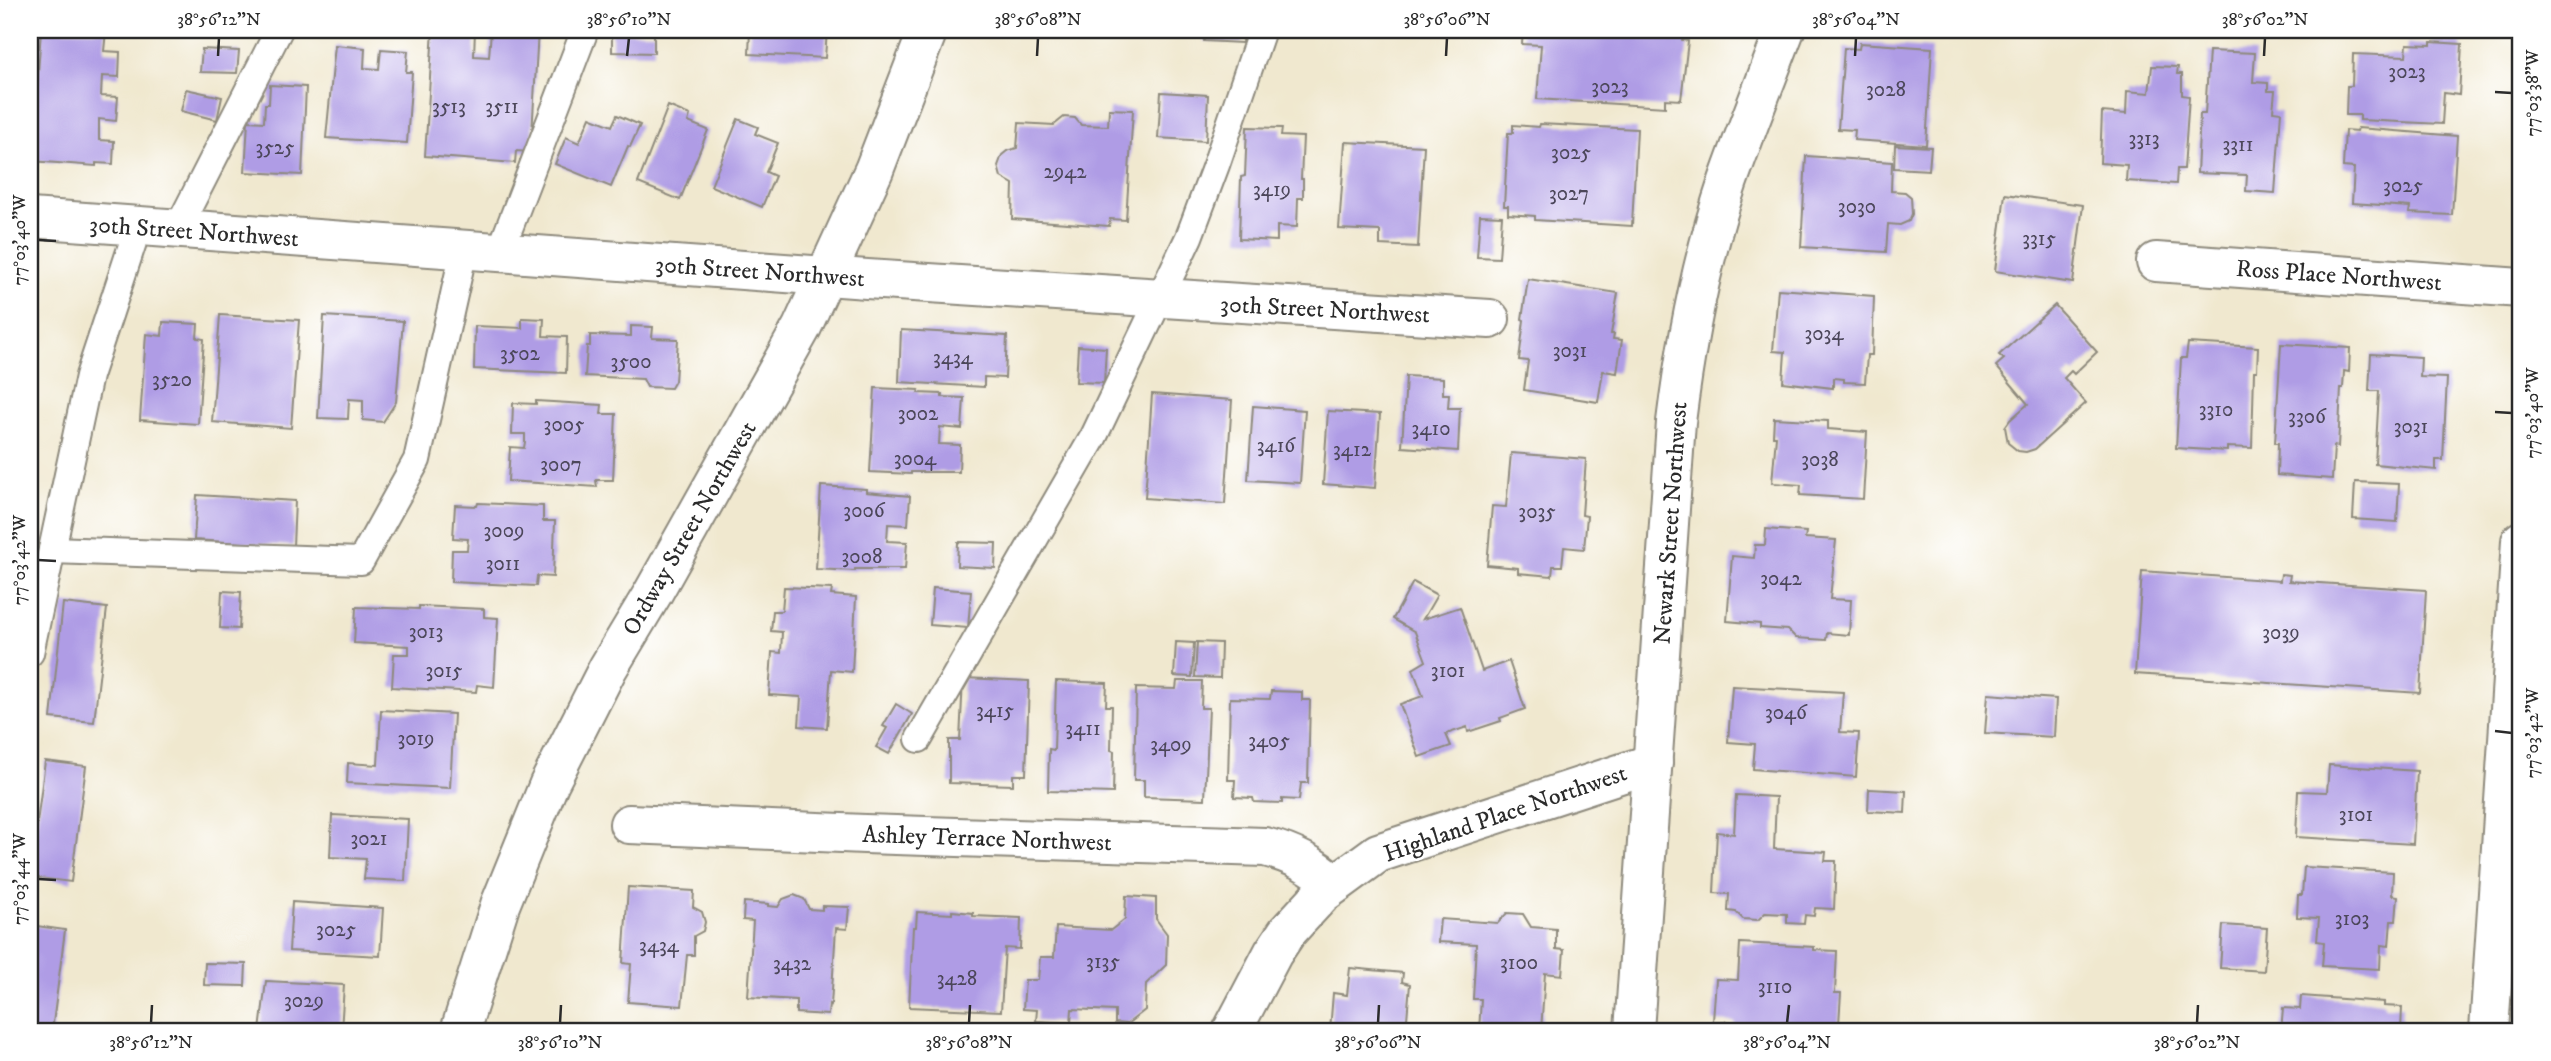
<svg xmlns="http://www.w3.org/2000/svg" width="2551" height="1061" font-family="'IM FELL DW Pica',serif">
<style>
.building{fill:#af9ce5}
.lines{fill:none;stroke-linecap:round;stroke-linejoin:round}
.lane-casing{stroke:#8e8a7d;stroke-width:30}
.street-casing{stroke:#8e8a7d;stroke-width:42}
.secondary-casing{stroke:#8e8a7d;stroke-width:42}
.lane{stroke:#fff;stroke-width:26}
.street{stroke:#fff;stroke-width:38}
.secondary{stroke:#fff;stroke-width:38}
.ticks{fill:none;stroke:#2b2b2b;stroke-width:2.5}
.labels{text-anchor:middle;stroke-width:5;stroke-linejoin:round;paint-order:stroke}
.number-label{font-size:21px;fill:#4c475a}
.street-label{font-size:24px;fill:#2b2b2b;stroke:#fff}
.neatline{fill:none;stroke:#2b2b2b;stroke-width:2.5}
.ticks-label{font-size:18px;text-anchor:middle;fill:#2b2b2b}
</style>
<rect width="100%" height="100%" fill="#fff"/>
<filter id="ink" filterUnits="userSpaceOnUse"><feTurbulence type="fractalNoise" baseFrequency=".0143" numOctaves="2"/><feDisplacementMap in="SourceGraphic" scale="14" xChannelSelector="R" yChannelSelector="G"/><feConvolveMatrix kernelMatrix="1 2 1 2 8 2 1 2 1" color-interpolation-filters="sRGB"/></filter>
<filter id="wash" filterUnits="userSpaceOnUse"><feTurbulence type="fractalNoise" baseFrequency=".00686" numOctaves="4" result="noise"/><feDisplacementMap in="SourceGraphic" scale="28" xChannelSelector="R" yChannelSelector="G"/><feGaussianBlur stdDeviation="1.57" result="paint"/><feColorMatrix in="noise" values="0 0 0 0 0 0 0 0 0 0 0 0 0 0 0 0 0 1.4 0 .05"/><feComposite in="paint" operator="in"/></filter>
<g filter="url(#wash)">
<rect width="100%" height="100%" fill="#f0e8cf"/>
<g id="blocks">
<!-- building -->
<g class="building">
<polygon points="41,30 106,31 104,51 120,52 119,77 102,76 101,96 118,97 116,121 99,119 99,140 114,141 113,164 96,163 96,166 32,161"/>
<polygon points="433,30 475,30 474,56 489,57 491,30 538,30 531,152 516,151 515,163 425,156"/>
<polygon points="750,30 827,30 825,58 749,54"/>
<polygon points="1204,30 1243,30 1242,43 1204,41"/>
<polygon points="1523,30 1683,30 1682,40 1688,41 1681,100 1665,99 1665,107 1537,99 1541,45 1522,44"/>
<polygon points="612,32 654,33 654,53 612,52"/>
<polygon points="2431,42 2462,44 2459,95 2444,93 2442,124 2360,120 2360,115 2346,115 2347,86 2352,86 2353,54 2406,56 2407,44 2431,45"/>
<polygon points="1860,43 1932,48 1926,145 1854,140 1855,130 1838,129 1844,48 1859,49"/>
<polygon points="335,45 365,48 364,68 379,69 381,49 408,51 406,72 412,72 407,143 326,138"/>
<polygon points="202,49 239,51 237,73 200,72"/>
<polygon points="2209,51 2255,53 2253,82 2268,83 2268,91 2275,91 2273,111 2281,112 2275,193 2246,191 2247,175 2197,173 2200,114 2205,114"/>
<polygon points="2152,66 2178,67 2177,74 2182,74 2182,95 2189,96 2184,169 2177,169 2176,184 2126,181 2127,165 2100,163 2102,112 2126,114 2127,91 2149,93"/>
<polygon points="270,85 306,87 302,175 245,172 248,121 264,122 265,104 269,104"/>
<polygon points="186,89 222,97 217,120 181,111"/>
<polygon points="1161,92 1208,95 1206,141 1158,138"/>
<polygon points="668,106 690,115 688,122 708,130 680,200 638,183"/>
<polygon points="1109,109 1133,110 1126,220 1110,219 1109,226 1012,219 1013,184 1001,177 998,166 1002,155 1007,151 1017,148 1019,123 1054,125 1064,117 1075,118 1081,125 1108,126"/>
<polygon points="617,115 640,125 630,147 628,146 611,187 555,164 566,137 579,143 590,117 612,126"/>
<polygon points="738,119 758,127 755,134 778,143 766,172 775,176 762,207 711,186"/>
<polygon points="1540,124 1637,129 1632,226 1535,220 1535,216 1508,214 1508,206 1504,206 1508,133 1513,133 1513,125 1539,127"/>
<polygon points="1247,127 1282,128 1281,136 1303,137 1301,179 1303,179 1303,198 1298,198 1297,227 1277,226 1277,241 1239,239 1241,177 1245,176"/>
<polygon points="2358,128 2457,136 2452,215 2409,213 2410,207 2352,203 2354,168 2343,167 2345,130 2357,131"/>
<polygon points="1345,142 1424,146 1418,247 1380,245 1380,231 1339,229"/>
<polygon points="1895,145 1931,147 1929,170 1894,168"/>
<polygon points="1806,156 1892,162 1891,191 1905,192 1911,197 1912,214 1909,221 1900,225 1888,224 1886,252 1801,247"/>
<polygon points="2005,194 2083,205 2073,283 1995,271"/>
<polygon points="1480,215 1502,216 1499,258 1477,257"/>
<polygon points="1528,279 1618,293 1611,334 1614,334 1613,339 1622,340 1617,373 1603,371 1598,402 1524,390 1528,361 1519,360 1524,320 1522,319"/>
<polygon points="1778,289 1874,296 1872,355 1867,355 1865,383 1844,382 1844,379 1833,378 1833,388 1783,382 1785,352 1773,351"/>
<polygon points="2055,305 2097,352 2074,374 2071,371 2064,378 2086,403 2035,449 2026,452 2018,451 2008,443 2005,427 2010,420 2028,404 1996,366 2004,359 1999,355"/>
<polygon points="220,315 299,320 291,428 212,422"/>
<polygon points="324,316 403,321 396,402 383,422 363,420 363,400 349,399 348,419 318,418"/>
<polygon points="522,318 544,319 543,336 567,337 566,373 474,369 475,326 522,328"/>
<polygon points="163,322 198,324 197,338 204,339 198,424 140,420 146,334 162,336"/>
<polygon points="631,326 653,327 652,338 678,339 675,381 671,388 647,387 643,379 585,376 587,346 590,346 590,335 631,336"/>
<polygon points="901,330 1007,336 1005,378 984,377 984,387 899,382"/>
<polygon points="2188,343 2258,347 2257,371 2254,371 2252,448 2227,447 2227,451 2176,448 2181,358 2186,358"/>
<polygon points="2281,344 2350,348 2349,372 2344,371 2343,388 2341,388 2338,447 2334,446 2332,479 2277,475 2278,443 2275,443"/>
<polygon points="1078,346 1106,348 1104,383 1076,382"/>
<polygon points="2371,354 2421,357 2420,377 2447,378 2443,460 2436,460 2436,470 2375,464 2379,391 2369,391"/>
<polygon points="1406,376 1443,378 1443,394 1449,394 1448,408 1460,408 1458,451 1402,447"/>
<polygon points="875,388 919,390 918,393 942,394 942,397 964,398 962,429 940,427 939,444 960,445 959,472 911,472 911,474 870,472"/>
<polygon points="1152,394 1232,400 1225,504 1145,498"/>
<polygon points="536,401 602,405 601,414 616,414 613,480 596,480 597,487 508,481 510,447 524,448 525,442 525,434 512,434 513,403 536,404"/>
<polygon points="1253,406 1305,410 1300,483 1248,480"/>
<polygon points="1328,411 1380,414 1375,488 1323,484"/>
<polygon points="1774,418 1828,421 1828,429 1867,432 1863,499 1800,495 1801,485 1772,483 1776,436 1773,436"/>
<polygon points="1511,453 1586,459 1582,515 1587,516 1584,549 1564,547 1562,566 1553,566 1552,576 1518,573 1518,568 1487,565 1492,506 1506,507"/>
<polygon points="2355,482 2399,484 2397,522 2353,519"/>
<polygon points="821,486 866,489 866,492 910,496 908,525 888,524 887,541 907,542 905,569 855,569 855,571 816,569"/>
<polygon points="197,495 295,501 293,546 194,540"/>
<polygon points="478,503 543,506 543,521 555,521 553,577 537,576 536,586 451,582 452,550 467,550 468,539 453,538 455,505 477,506"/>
<polygon points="1766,529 1806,532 1805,538 1836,540 1830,599 1851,600 1849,635 1827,633 1826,640 1796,638 1788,630 1760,628 1760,624 1727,621 1732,556 1754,558 1755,545 1765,545"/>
<polygon points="958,542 996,543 995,568 957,566"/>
<polygon points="2142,571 2280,581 2281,574 2290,575 2289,581 2426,590 2420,693 2135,674"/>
<polygon points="1413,582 1437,595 1423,619 1460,607 1482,671 1509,661 1525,709 1500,718 1501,721 1468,732 1467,727 1446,734 1451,746 1419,757 1400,704 1423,696 1413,669 1426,661 1415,632 1393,619"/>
<polygon points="784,587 832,589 831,595 856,597 852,672 831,670 827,728 799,726 801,697 769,695 772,652 781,653 782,632 771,631 773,611 782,611"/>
<polygon points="933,588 971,591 968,628 930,625"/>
<polygon points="222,591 241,592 239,629 220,628"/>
<polygon points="63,603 107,608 94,722 51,718"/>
<polygon points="419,606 484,609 484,617 498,618 494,687 477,685 476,692 392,687 394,654 409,654 409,646 354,643 356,607 419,609"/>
<polygon points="1176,642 1194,643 1192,677 1174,676"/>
<polygon points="1197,642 1221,643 1220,678 1195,677"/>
<polygon points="963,678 1029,681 1026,775 1013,775 1013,785 949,783 949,740 960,740"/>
<polygon points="1056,681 1107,683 1106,706 1112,706 1111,750 1114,751 1113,793 1048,791 1049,749 1054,750"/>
<polygon points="1177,681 1202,681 1201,708 1209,708 1205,799 1144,797 1144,780 1134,780 1136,688 1176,689"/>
<polygon points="1732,686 1843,692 1840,732 1859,733 1856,777 1753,769 1755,744 1728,742"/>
<polygon points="1271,691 1302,692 1302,700 1310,700 1308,783 1301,783 1299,800 1282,799 1282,803 1254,802 1253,798 1234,797 1235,780 1228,780 1230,698 1270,699"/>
<polygon points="1988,694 2056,699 2054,737 1985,733"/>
<polygon points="896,704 912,714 889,754 876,747 887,728 883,726"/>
<polygon points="381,710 454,714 450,788 347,783 348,763 378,765"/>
<polygon points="45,761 86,766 71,882 30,877"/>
<polygon points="2329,765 2417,771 2413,844 2296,837 2298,791 2327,792"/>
<polygon points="1869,789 1906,791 1905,813 1868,811"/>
<polygon points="1736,795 1776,797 1774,849 1826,852 1825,861 1836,861 1834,909 1815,908 1814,916 1805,915 1804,924 1787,923 1787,914 1765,913 1758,920 1743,919 1736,912 1728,911 1729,894 1714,893 1717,832 1734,834"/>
<polygon points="332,815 408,819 405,881 364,879 366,859 330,857"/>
<polygon points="2304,867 2393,872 2392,895 2398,896 2396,921 2391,921 2389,946 2381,945 2380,969 2322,966 2324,942 2317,941 2319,918 2297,917 2298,895 2302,895"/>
<polygon points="628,887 694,891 693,907 702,912 705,922 703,931 694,936 694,955 687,955 682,1006 628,1002 631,964 623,963"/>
<polygon points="794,895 804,899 809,909 822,910 822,906 849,907 847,929 836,928 831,1005 829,1004 828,1015 796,1013 796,1000 748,997 753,921 743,920 744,902 768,904 768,906 778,907 783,899"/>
<polygon points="1126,896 1156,898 1156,919 1167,934 1166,965 1146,984 1145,1010 1127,1024 1115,1023 1115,1011 1072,1009 1071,1023 1036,1021 1037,1010 1023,1009 1025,980 1038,980 1040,957 1054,957 1056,927 1111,930 1125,919"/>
<polygon points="292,902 383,908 380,956 289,951"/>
<polygon points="952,911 973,913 973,916 1021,918 1020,949 1005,948 1001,1011 909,1007 913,927 916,927 917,912 952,914"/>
<polygon points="1507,913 1523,914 1531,927 1556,929 1556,949 1564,950 1562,975 1545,973 1541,1031 1479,1031 1481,999 1473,999 1476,944 1438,942 1440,919 1498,923"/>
<polygon points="30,925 65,930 52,1031 30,1031"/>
<polygon points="2223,925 2267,928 2264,971 2220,968"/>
<polygon points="1740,943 1814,947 1814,950 1837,951 1835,993 1841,993 1839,1024 1836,1024 1836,1031 1734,1031 1735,1022 1713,1021 1716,979 1738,980"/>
<polygon points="205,963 246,964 245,986 204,985"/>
<polygon points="1350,968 1403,973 1402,982 1410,984 1406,1031 1330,1031 1333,993 1347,995"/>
<polygon points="266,981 344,985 341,1031 260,1031"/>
<polygon points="2301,996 2384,1002 2384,1006 2402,1007 2401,1031 2281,1031 2283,1008 2300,1009"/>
</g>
</g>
</g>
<g filter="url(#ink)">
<use href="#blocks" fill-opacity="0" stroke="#8e8a7d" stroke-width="2"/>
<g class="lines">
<defs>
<g id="lane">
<polyline points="177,230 279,30"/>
<polyline points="500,252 585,30"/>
<polyline points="52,550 361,561 417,460 464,250"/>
<polyline points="30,653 89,376 138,227"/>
<polyline points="919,739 1094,436 1189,237 1216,165 1262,30"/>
</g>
<g id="street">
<polyline points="30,218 867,279 1490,319"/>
<polyline points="2156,262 2521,288"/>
<path d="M629,824L865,834L1265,847C1293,854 1313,865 1335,884"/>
<polyline points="460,1031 500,905 549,784 608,668 653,593 802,327 874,170 928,30"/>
<polyline points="1232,1031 1273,953 1287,932 1322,894 1378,853 1653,763"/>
<path d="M1634,1031L1676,422C1686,341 1702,258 1728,181C1746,130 1766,80 1785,30"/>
</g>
<polyline id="secondary" points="2489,1031 2521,541"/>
</defs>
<!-- lane casing -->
<use href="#lane" class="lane-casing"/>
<!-- street casing -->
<use href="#street" class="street-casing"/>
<!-- secondary casing -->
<use href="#secondary" class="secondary-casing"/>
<!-- lane -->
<use href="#lane" class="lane"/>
<!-- street -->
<use href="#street" class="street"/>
<!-- secondary -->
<use href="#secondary" class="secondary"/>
</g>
</g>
<!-- ticks -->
<path class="ticks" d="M218,56L219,38M627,56L629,38M1037,56L1038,38M1446,56L1447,38M1855,56L1856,38M2264,56L2265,38M2495,92L2512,93M38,240L56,241M2495,412L2512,413M38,560L56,561M2495,731L2512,733M38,879L56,880M151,1023L152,1005M560,1023L561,1005M969,1023L970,1005M1378,1023L1379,1005M1787,1023L1789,1005M2197,1023L2198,1005"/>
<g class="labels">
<!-- number labels -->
<g class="number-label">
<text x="2407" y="78">3023</text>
<text x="1610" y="93">3023</text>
<text x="1886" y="96">3028</text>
<text x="449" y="113">3513</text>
<text x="502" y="113">3511</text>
<text x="2144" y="145">3313</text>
<text x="2238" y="151">3311</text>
<text x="275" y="154">3525</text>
<text x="1571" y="159">3025</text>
<text x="1065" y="178">2942</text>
<text x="2403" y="192">3025</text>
<text x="1272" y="196">3419</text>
<text x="1569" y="200">3027</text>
<text x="1857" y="213">3030</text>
<text x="2039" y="245">3315</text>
<text x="1824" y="340">3034</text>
<text x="1570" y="357">3031</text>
<text x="520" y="360">3502</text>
<text x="953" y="364">3434</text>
<text x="631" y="368">3500</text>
<text x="172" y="386">3520</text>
<text x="2216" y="416">3310</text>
<text x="918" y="420">3002</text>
<text x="2307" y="423">3306</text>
<text x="564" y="431">3005</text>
<text x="2411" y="433">3031</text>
<text x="1431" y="435">3410</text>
<text x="1276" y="452">3416</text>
<text x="1352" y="456">3412</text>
<text x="915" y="465">3004</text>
<text x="1820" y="466">3038</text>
<text x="561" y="471">3007</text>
<text x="864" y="517">3006</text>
<text x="1537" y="518">3035</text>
<text x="504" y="537">3009</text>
<text x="862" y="563">3008</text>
<text x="503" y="570">3011</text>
<text x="1781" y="585">3042</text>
<text x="426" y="638">3013</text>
<text x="2281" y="639">3039</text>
<text x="444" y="677">3015</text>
<text x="1448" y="677">3101</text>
<text x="995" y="717">3415</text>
<text x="1786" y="719">3046</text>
<text x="1083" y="735">3411</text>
<text x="416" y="745">3019</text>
<text x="1269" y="747">3405</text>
<text x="1171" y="751">3409</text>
<text x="2356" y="821">3101</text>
<text x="369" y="845">3021</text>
<text x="2352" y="925">3103</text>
<text x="336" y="936">3025</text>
<text x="659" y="952">3434</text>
<text x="1103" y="968">3135</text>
<text x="1519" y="969">3100</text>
<text x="792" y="970">3432</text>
<text x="957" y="985">3428</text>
<text x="1775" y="993">3110</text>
<text x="304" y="1007">3029</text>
</g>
<!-- street labels -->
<g class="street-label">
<text transform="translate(194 231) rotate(4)" y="8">30th Street Northwest</text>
<text transform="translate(760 271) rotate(4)" y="8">30th Street Northwest</text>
<text transform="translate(2339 275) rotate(4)" y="8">Ross Place Northwest</text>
<text transform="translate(1325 309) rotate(3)" y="8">30th Street Northwest</text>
<text transform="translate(1670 523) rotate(-86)" y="8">Newark Street Northwest</text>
<text transform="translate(689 528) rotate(-60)" y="8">Ordway Street Northwest</text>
<text transform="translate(1505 813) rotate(-19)" y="8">Highland Place Northwest</text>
<text transform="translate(987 838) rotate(2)" y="8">Ashley Terrace Northwest</text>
</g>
</g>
<!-- margin -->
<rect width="2551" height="1061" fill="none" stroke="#fff" stroke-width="77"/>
<rect x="38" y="38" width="2474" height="985" class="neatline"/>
<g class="ticks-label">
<text x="219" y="25">38°56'12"N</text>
<text x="629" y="25">38°56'10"N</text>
<text x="1038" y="25">38°56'08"N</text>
<text x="1447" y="25">38°56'06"N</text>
<text x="1856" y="25">38°56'04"N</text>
<text x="2265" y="25">38°56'02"N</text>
<text transform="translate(2532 93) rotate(-90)" y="6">77°03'38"W</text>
<text transform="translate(19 240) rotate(-90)" y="6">77°03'40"W</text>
<text transform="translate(2532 413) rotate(-90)" y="6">77°03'40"W</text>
<text transform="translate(19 560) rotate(-90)" y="6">77°03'42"W</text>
<text transform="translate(2532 733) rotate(-90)" y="6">77°03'42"W</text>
<text transform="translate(19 879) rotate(-90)" y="6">77°03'44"W</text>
<text x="151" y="1048">38°56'12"N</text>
<text x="560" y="1048">38°56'10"N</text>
<text x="969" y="1048">38°56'08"N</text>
<text x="1378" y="1048">38°56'06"N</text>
<text x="1787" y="1048">38°56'04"N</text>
<text x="2197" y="1048">38°56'02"N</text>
</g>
</svg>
